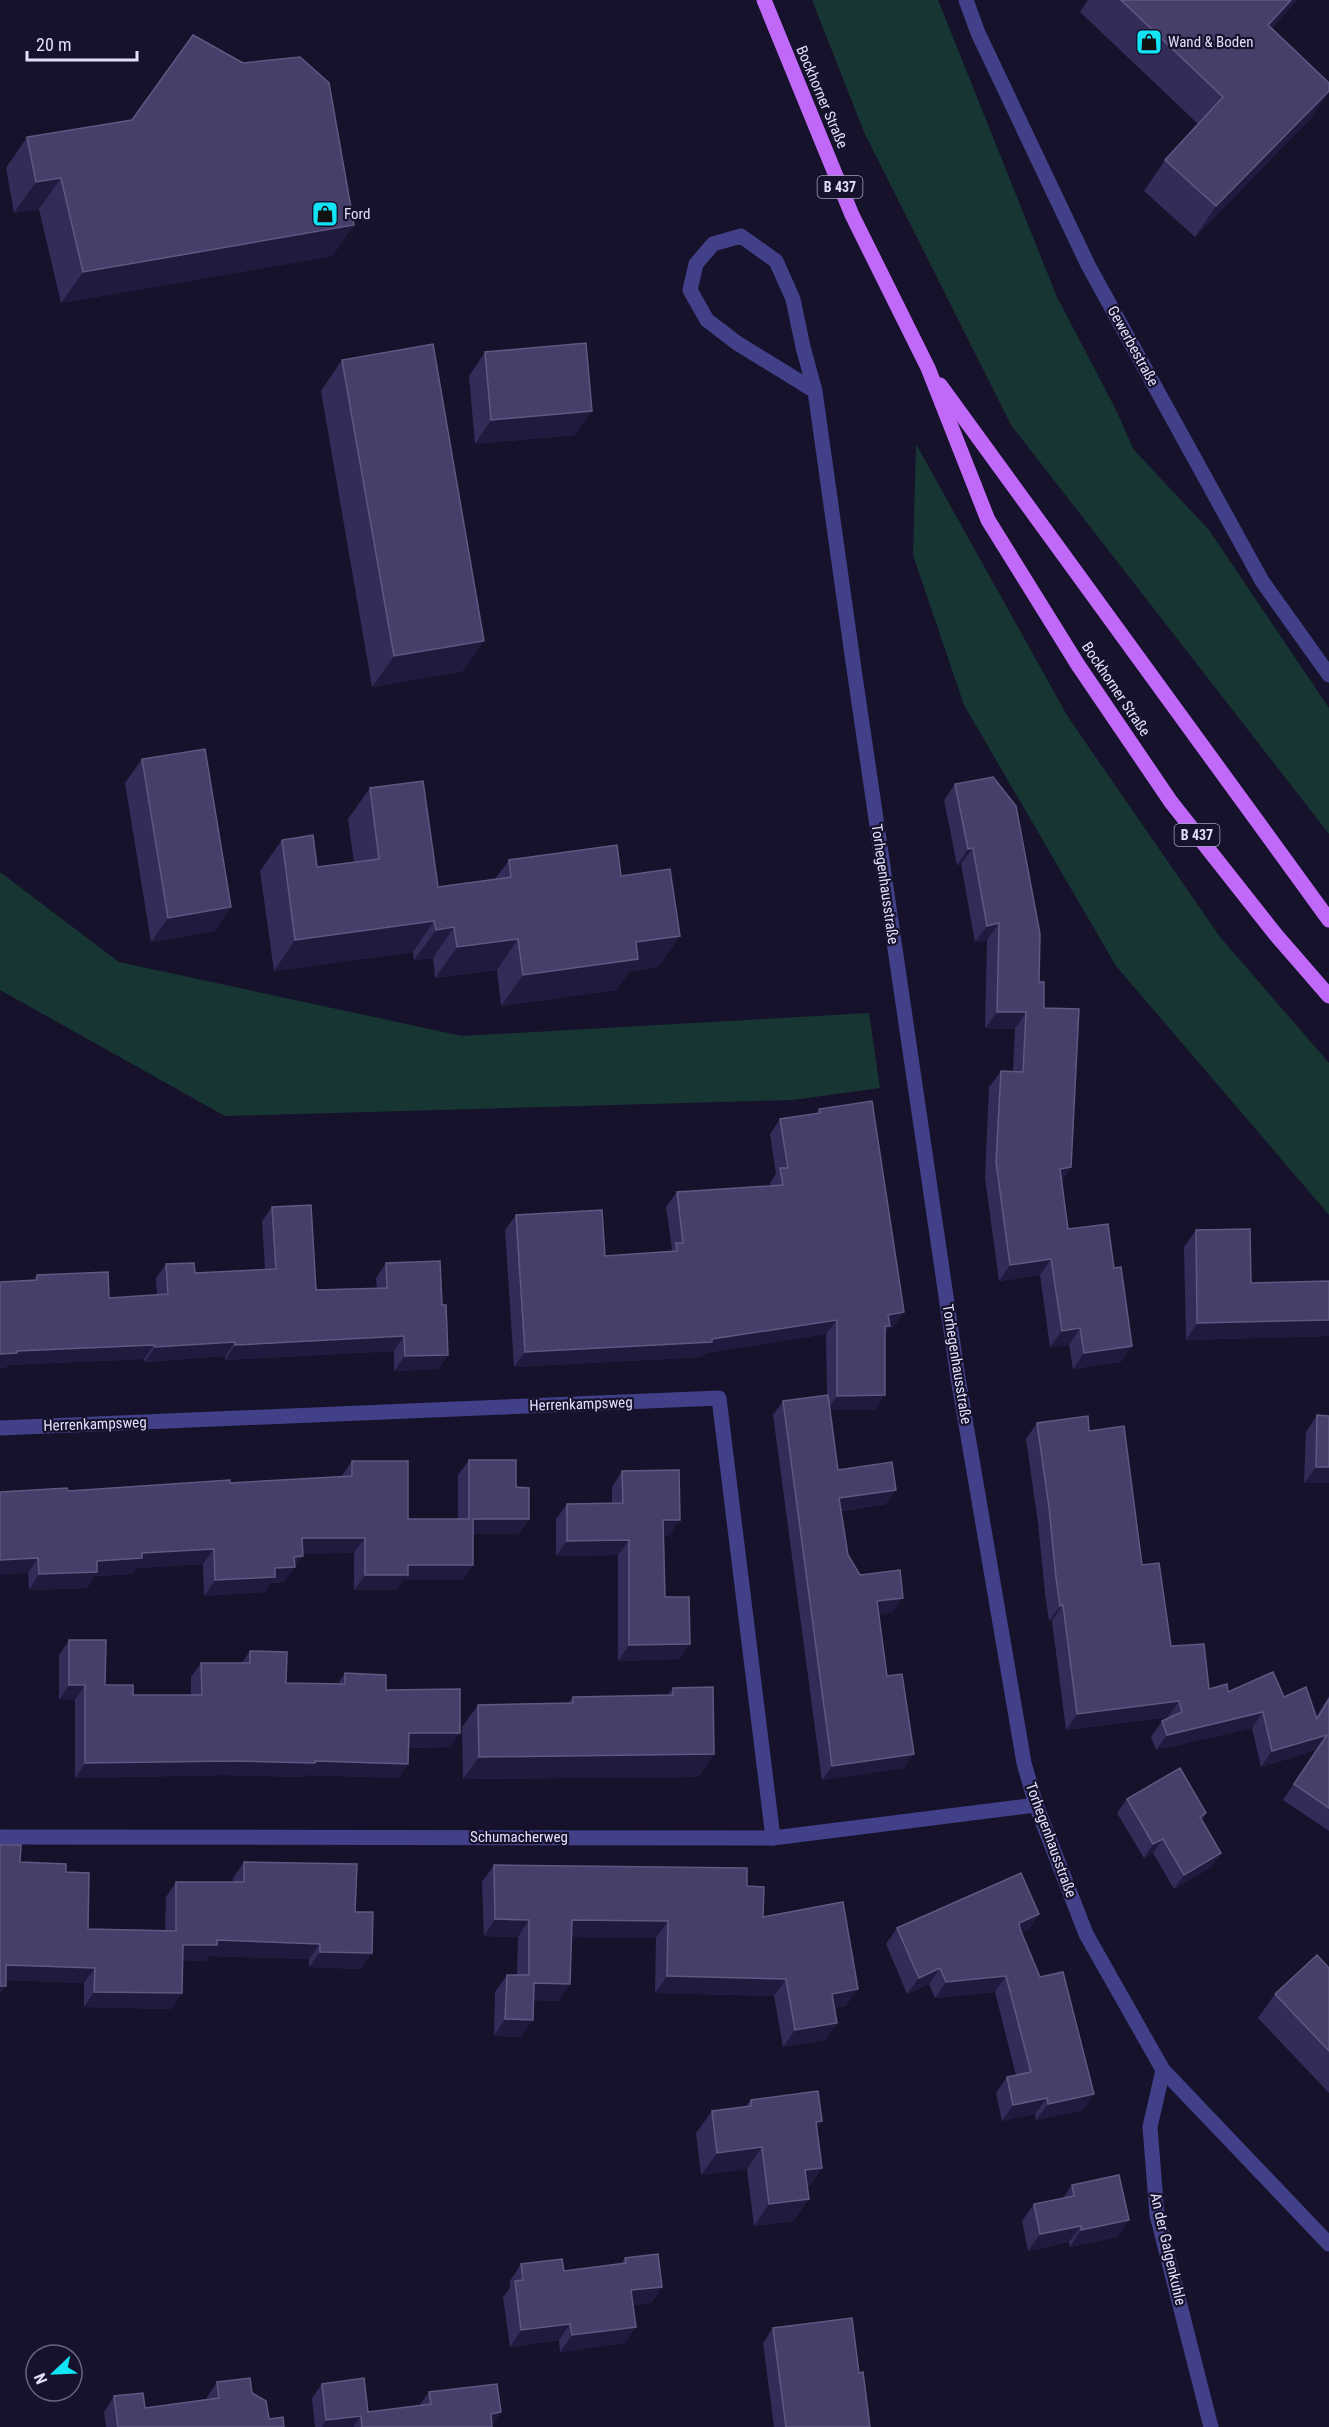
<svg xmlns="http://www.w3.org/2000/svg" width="1329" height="2427" font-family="'Roboto Condensed',sans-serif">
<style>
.green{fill:#163533}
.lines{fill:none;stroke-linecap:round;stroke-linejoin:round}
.minor{stroke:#414088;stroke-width:15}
.major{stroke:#c069f9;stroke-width:15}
.wall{fill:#342c58}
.shaded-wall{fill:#201a3f}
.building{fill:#473f6a;stroke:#5f5881;stroke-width:1.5}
.labels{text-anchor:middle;stroke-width:4.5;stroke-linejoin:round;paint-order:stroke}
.shield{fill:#16122b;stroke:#a4a1bf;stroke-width:1.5}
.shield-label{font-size:14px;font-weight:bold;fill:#e1defe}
.poi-label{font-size:15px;fill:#e1defe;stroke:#16122b;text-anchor:start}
.street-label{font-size:15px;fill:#e1defe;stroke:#16122b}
</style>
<rect width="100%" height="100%" fill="#16122b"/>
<!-- green -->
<g class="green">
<polygon points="812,0 938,0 1057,297 1115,408 1134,450 1209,530 1329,708 1329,834 1011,425 864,132"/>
<polygon points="916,444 1068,717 1220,937 1329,1063 1329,1215 1116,966 964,705 913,555"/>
<polygon points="0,872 119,962 462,1036 869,1013 880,1088 793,1100 225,1116 0,990"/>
</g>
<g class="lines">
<!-- minor -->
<g class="minor">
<polyline points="966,0 978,33 1088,265 1262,581 1329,675"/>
<polyline points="815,391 737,343 707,320 690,290 696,264 713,244 741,236 776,261 793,299 803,347 815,391 853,662 958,1378 1024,1763 1036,1805 1086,1934 1163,2070 1329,2244"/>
<polyline points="0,1428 719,1398 773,1838"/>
<polyline points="0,1837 773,1838 1036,1805"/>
<polyline points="1163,2070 1150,2127 1157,2215 1211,2427"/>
</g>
<!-- major -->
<g class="major">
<polyline points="764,0 852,215 928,368 988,520 1078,665 1171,802 1276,935 1329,996"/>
<polyline points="940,385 1329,920"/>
</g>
</g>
<!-- wall -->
<g class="wall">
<polygon points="1088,0 1297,0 1271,29 1311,118 1195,237 1144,191 1165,160 1198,124 1080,12"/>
<polygon points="27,137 354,225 332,256 61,303 39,209 14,213 6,168"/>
<polygon points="485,352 575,435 475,444 469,376"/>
<polygon points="342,360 463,671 372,687 321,391"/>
<polygon points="142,759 231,907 214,931 151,942 125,783"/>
<polygon points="955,784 1039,982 1071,1167 1062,1181 1068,1229 1121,1362 1073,1369 1069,1345 1050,1347 1040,1275 999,1281 985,1178 989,1087 1001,1071 1013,1071 1015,1029 985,1028 987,940 975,942 961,864 957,865 944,800"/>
<polygon points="370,788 438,887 495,879 509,860 621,876 680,936 658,967 630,971 616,990 501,1006 497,970 435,978 433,958 414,960 413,952 274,971 260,871 282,840 317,867 354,862 348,819"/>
<polygon points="819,1109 894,1327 888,1328 885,1333 875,1410 830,1410 838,1470 886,1504 841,1511 848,1555 860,1575 893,1612 879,1614 887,1676 904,1768 822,1780 773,1415 783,1401 827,1395 826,1334 705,1353 702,1357 514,1367 505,1230 516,1215 605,1256 671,1251 672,1249 666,1207 677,1192 771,1186 770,1183 776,1174 770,1134 780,1119 816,1114"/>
<polygon points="272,1207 316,1290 377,1288 376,1278 386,1263 442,1305 448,1355 438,1369 394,1371 394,1351 225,1360 225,1356 145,1362 144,1359 8,1365 7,1367 0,1368 0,1282 33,1280 37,1275 109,1298 157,1295 156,1278 166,1264 195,1273 265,1269 262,1221"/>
<polygon points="1196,1230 1251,1283 1329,1281 1329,1336 1186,1340 1184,1247"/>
<polygon points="1317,1415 1329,1416 1329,1483 1304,1483 1306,1432"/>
<polygon points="1037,1423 1089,1431 1142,1565 1171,1646 1209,1689 1228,1692 1284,1697 1316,1717 1329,1696 1329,1831 1283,1800 1316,1750 1261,1767 1252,1728 1156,1750 1151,1737 1162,1721 1169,1718 1168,1717 1066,1730 1052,1621 1049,1621 1045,1593 1038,1523 1026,1439"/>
<polygon points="469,1460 516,1487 529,1519 518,1534 473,1534 473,1565 462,1580 404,1580 397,1590 354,1590 354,1553 303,1553 292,1571 291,1572 284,1582 271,1583 264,1592 204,1596 203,1564 136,1568 132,1574 95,1576 87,1588 29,1590 28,1573 68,1491 341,1477 352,1461 408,1519 458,1519 458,1475"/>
<polygon points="622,1471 669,1536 664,1536 665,1597 680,1659 618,1661 618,1555 556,1556 556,1519 567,1504 612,1503 612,1487"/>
<polygon points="69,1640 105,1685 133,1695 191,1695 191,1677 201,1663 242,1663 250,1651 286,1683 338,1684 345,1673 386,1690 450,1747 409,1748 408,1764 398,1778 307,1775 305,1777 224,1775 75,1778 75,1700 59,1700 59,1655"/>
<polygon points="673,1688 714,1754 698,1777 463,1779 462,1727 478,1705 568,1703 573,1697 667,1696"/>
<polygon points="1127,1799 1206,1813 1202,1820 1221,1853 1211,1867 1174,1889 1153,1853 1144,1858 1117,1813"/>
<polygon points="20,1862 66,1872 88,1929 165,1930 166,1897 176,1882 233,1882 233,1878 244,1862 355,1912 361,1969 309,1967 309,1959 209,1956 206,1961 182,1960 182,1993 171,2009 84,2007 84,1983 6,1980"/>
<polygon points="494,1865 747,1886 763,1917 846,2006 835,2008 837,2023 825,2040 783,2047 774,1996 655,1993 656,1938 572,1937 559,2001 533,2000 521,2037 494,2036 495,1992 507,1975 517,1975 518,1937 484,1936 482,1882"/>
<polygon points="1039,1914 1028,1930 1021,1933 1083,2110 1036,2120 1035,2114 1002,2121 996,2093 1007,2077 1016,2075 995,1992 935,1998 929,1984 907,1994 886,1944 897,1928"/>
<polygon points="1329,1968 1329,2093 1258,2018 1275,1994"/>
<polygon points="751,2100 817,2128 822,2168 807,2189 809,2199 793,2221 754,2226 747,2169 701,2175 696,2133 712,2111 745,2107"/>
<polygon points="1072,2185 1129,2220 1117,2237 1070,2247 1069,2242 1028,2251 1022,2221 1034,2204 1063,2198"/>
<polygon points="625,2258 662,2287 651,2303 633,2305 625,2343 560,2352 559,2340 510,2347 503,2297 510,2288 510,2281 521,2264 564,2271 621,2264"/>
<polygon points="773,2328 859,2373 870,2427 774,2427 763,2343"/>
<polygon points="217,2382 252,2393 269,2419 284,2427 106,2427 104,2412 114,2396 145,2408 207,2399 207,2397"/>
<polygon points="322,2384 368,2412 419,2406 429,2392 492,2425 492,2427 315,2427 312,2398"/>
</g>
<!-- shaded-wall -->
<g class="shaded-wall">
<polygon points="1291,0 1297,0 1246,56 1268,25"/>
<polygon points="1329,91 1329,93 1311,118 1195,237 1216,206"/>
<polygon points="61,178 39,209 14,213 36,182"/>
<polygon points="354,225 332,256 61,303 83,272"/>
<polygon points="592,411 575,435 475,444 491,420"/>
<polygon points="484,641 463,671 372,687 394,656"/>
<polygon points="973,848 961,864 957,865 968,849"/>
<polygon points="231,907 214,931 151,942 168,918"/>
<polygon points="434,921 413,952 274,971 295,940"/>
<polygon points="999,923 987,940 975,942 987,926"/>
<polygon points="454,927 433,958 414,960 436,930"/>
<polygon points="680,936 658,967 630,971 616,990 501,1006 523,975 636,942"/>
<polygon points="518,939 497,970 435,978 457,947"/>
<polygon points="997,1012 1026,1012 1015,1029 985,1028"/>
<polygon points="1071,1167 1060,1183 1060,1169"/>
<polygon points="1051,1259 1040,1275 999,1281 1010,1265"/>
<polygon points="904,1312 894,1327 888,1328 879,1340 888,1315"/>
<polygon points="837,1320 826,1334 705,1353 702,1357 514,1367 525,1352 712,1339"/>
<polygon points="1329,1320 1329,1336 1186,1340 1197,1323"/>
<polygon points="1080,1328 1069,1345 1050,1347 1062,1331"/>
<polygon points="404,1336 394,1351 225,1360 235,1345"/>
<polygon points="235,1342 225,1356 145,1362 155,1347"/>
<polygon points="154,1345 144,1359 8,1365 7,1367 0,1368 0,1354 17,1351"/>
<polygon points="1132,1346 1121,1362 1073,1369 1084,1353"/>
<polygon points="448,1355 438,1369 394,1371 405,1356"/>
<polygon points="885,1395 875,1410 827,1410 837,1396"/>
<polygon points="1316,1467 1329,1467 1329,1483 1304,1483"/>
<polygon points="896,1490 886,1504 830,1512 839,1498"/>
<polygon points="473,1519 529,1519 518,1534 462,1534"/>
<polygon points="663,1520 680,1520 669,1536 653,1536"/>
<polygon points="302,1538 365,1538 354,1553 292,1554"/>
<polygon points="629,1540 618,1555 556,1556 567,1541"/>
<polygon points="214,1549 203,1564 136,1568 132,1574 95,1576 87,1588 29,1590 39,1574 97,1561 142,1553"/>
<polygon points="303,1556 284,1582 271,1583 264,1592 204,1596 215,1580 275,1568 294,1557"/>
<polygon points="38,1558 28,1573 0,1575 0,1560"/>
<polygon points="408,1565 473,1565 462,1580 404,1580 397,1590 354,1590 365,1575"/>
<polygon points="903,1598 893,1612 868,1615 877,1601"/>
<polygon points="1063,1605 1052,1621 1049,1621 1060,1606"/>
<polygon points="690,1644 680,1659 618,1661 629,1645"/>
<polygon points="69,1685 85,1685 75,1700 59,1700"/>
<polygon points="1179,1701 1168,1717 1066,1730 1077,1714"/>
<polygon points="1263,1712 1252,1728 1156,1750 1167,1735"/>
<polygon points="409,1733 460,1733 450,1747 399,1748"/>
<polygon points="1327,1735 1316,1750 1261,1767 1272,1751"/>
<polygon points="714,1754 698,1777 463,1779 479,1757"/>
<polygon points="914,1754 904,1768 822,1780 832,1766"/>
<polygon points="234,1761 315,1761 408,1764 398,1778 307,1775 305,1777 224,1775 75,1778 85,1763"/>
<polygon points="1163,1839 1153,1853 1144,1858 1153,1844"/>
<polygon points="1221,1853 1211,1867 1174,1889 1184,1875"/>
<polygon points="1039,1914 1028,1930 1008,1939 1019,1923"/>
<polygon points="495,1919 529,1920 518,1937 484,1936"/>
<polygon points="572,1920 668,1921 656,1938 560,1937"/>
<polygon points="217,1940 320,1944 309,1959 209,1956 206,1961 172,1960 183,1945"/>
<polygon points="320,1952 372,1953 361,1969 309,1967"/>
<polygon points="6,1965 95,1968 84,1983 0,1980"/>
<polygon points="940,1968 929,1984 907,1994 919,1978"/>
<polygon points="667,1976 786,1979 774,1996 655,1993"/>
<polygon points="1006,1976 995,1992 935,1998 946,1982"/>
<polygon points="534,1983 570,1984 559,2001 522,2000"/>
<polygon points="0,1986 6,1986 0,1995"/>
<polygon points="858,1989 846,2006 821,2010 832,1994"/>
<polygon points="94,1992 182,1993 171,2009 84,2007"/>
<polygon points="505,2019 533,2020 521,2037 494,2036"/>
<polygon points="837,2023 825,2040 783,2047 795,2030"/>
<polygon points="1094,2094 1083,2110 1036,2120 1048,2104"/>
<polygon points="1047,2098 1035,2114 1002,2121 1013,2105"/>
<polygon points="822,2121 806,2143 816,2122"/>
<polygon points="762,2147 747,2169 701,2175 717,2153"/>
<polygon points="822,2168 806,2190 805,2170"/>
<polygon points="809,2199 793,2221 754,2226 769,2204"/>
<polygon points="1129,2220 1117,2237 1070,2247 1081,2230"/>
<polygon points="1081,2226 1069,2242 1028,2251 1040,2234"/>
<polygon points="662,2287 651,2303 620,2307 631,2290"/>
<polygon points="570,2324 559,2340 510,2347 521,2330"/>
<polygon points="636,2327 625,2343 560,2352 572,2335"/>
<polygon points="501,2412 491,2427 491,2414"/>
<polygon points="361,2416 353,2427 322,2427 326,2420"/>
</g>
<!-- building -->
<g class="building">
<polygon points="1121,0 1291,0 1268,25 1329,83 1329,91 1216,206 1165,160 1223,97"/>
<polygon points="193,35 243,63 300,57 329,83 354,225 83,272 61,178 36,182 27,137 132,120"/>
<polygon points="586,343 592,411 491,420 485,352"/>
<polygon points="433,344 484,641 394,656 342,360"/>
<polygon points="205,749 231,907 168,918 142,759"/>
<polygon points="993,777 1016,806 1040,934 1039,982 1044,982 1044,1008 1079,1009 1071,1167 1060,1169 1068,1229 1108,1224 1114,1268 1121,1267 1132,1346 1084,1353 1080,1328 1062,1331 1051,1259 1010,1265 996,1162 1001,1071 1023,1072 1026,1012 997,1012 999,923 987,926 973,848 968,849 955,784"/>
<polygon points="423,781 438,887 511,877 509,860 617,845 621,876 670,869 680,936 636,942 638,959 523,975 518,939 457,947 454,927 436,930 434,921 295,940 282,840 313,835 317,867 379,859 370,788"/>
<polygon points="872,1101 904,1312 888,1315 890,1326 885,1326 885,1395 837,1396 837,1320 712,1339 712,1342 525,1352 516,1215 602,1210 605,1256 677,1251 676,1243 683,1243 677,1192 783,1185 780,1168 788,1168 780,1119 820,1113 819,1109"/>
<polygon points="311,1205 316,1290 387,1288 386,1263 440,1261 442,1305 446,1305 448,1355 405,1356 404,1336 235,1345 235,1342 155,1347 154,1345 17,1351 17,1353 0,1354 0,1282 37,1280 37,1275 108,1272 109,1298 168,1294 166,1264 194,1263 195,1273 276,1269 272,1207"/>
<polygon points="1250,1229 1251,1283 1329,1281 1329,1320 1197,1323 1196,1230"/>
<polygon points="828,1395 838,1470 892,1462 896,1490 839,1498 848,1555 860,1575 900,1570 903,1598 877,1601 887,1676 902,1674 914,1754 832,1766 783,1401"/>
<polygon points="1317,1415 1329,1416 1329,1467 1316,1467"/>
<polygon points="1088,1416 1089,1431 1124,1426 1142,1565 1159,1563 1171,1646 1204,1644 1209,1689 1227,1684 1228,1692 1273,1672 1284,1697 1306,1687 1317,1719 1329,1699 1329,1808 1294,1784 1327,1735 1272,1751 1263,1712 1167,1735 1162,1721 1182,1712 1179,1701 1077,1714 1063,1605 1060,1606 1056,1578 1049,1507 1037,1423"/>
<polygon points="469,1460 516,1460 516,1487 529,1488 529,1519 473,1519 473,1565 408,1565 408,1575 365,1575 365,1538 302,1538 303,1556 294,1557 295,1567 275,1568 275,1577 215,1580 214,1549 142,1553 142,1558 97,1561 97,1572 39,1574 38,1558 0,1560 0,1492 67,1488 68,1491 230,1480 230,1483 352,1476 352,1461 408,1461 408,1519 469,1519"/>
<polygon points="679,1470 680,1520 663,1520 665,1597 689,1597 690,1644 629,1645 629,1540 567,1541 567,1504 623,1503 622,1471"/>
<polygon points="69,1640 106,1640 105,1685 133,1685 133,1695 202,1695 201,1663 250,1663 250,1651 287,1652 286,1683 345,1684 345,1673 386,1675 386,1690 460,1689 460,1733 409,1733 408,1764 315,1761 315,1763 234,1761 85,1763 85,1685 69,1685"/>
<polygon points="713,1687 714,1754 479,1757 478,1705 573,1703 573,1697 673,1695 673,1688"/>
<polygon points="1180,1768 1206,1813 1200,1817 1221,1853 1184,1875 1163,1839 1153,1844 1127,1799"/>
<polygon points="0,1845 21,1845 20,1862 66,1864 66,1872 89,1873 88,1929 176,1931 176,1882 244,1882 244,1862 357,1864 355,1912 373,1912 372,1953 320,1952 320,1944 217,1940 217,1945 183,1945 182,1993 94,1992 95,1968 6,1965 6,1986 0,1986"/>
<polygon points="494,1865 747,1868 747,1886 764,1887 763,1917 843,1902 858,1989 832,1994 837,2023 795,2030 786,1979 667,1976 668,1921 572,1920 570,1984 534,1983 533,2020 505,2019 507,1975 529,1975 529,1920 495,1919"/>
<polygon points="1021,1873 1039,1914 1019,1923 1020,1929 1040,1977 1063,1972 1094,2094 1048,2104 1047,2098 1013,2105 1007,2077 1031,2072 1006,1976 946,1982 940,1968 919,1978 897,1928"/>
<polygon points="1317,1955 1329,1968 1329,2051 1275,1994"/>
<polygon points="818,2091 822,2121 816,2122 822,2168 805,2170 809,2199 769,2204 762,2147 717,2153 712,2111 751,2106 751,2100"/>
<polygon points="1119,2175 1129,2220 1081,2230 1081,2226 1040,2234 1034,2204 1074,2196 1072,2185"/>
<polygon points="658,2254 662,2287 631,2290 636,2327 572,2335 570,2324 521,2330 515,2281 523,2280 521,2264 562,2259 564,2271 626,2263 625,2258"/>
<polygon points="852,2318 859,2373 863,2372 870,2427 786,2427 773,2328"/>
<polygon points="250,2378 252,2393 266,2401 269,2419 283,2417 284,2427 118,2427 114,2396 143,2393 145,2408 219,2398 217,2382"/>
<polygon points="364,2378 368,2412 431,2404 429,2392 497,2384 501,2412 491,2414 492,2427 362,2427 361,2416 326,2420 322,2384"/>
</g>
<!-- icons -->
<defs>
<symbol id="shop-square" viewBox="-11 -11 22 22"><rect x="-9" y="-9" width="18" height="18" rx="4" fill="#12e4f6" stroke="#16122b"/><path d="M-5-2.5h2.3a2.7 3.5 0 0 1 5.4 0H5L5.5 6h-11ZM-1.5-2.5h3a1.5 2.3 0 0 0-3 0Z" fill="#111"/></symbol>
</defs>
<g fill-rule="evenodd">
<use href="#shop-square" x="1134" y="27" width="30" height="30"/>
<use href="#shop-square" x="310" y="199" width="30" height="30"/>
</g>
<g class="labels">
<!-- shield labels -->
<g class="shield">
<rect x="817.5" y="176" width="45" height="22" rx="4.5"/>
<rect x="1174.5" y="824" width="45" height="22" rx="4.5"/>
</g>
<g class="shield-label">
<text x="840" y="192">B 437</text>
<text x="1197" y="840">B 437</text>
</g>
<!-- poi labels -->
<g class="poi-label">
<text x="1168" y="47">Wand &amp; Boden</text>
<text x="344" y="219">Ford</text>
</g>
<!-- street labels -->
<g class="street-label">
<text transform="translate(822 97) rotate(67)" y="5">Bockhorner Straße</text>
<text transform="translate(1133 346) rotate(61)" y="5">Gewerbestraße</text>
<text transform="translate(1116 689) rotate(56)" y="5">Bockhorner Straße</text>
<text transform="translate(885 884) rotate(82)" y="5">Torhegenhausstraße</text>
<text transform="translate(957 1364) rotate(81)" y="5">Torhegenhausstraße</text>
<text transform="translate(581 1404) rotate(-2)" y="5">Herrenkampsweg</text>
<text transform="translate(95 1424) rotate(-2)" y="5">Herrenkampsweg</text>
<text x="519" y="1842">Schumacherweg</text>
<text transform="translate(1051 1840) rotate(70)" y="5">Torhegenhausstraße</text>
<text transform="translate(1168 2249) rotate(77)" y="5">An der Galgenkuhle</text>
</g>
</g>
<!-- north arrow -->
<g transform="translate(54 2373) rotate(247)"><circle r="28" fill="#16122b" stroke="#67647f" stroke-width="1.5"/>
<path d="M0-4.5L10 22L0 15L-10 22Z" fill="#12e4f6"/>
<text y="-9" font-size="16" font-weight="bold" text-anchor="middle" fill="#e1defe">N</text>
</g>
<!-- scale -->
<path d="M27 51v9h110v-9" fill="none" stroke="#e1defe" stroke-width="3"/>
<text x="36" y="51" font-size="18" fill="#e1defe" stroke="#16122b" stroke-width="4.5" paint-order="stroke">20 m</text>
</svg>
